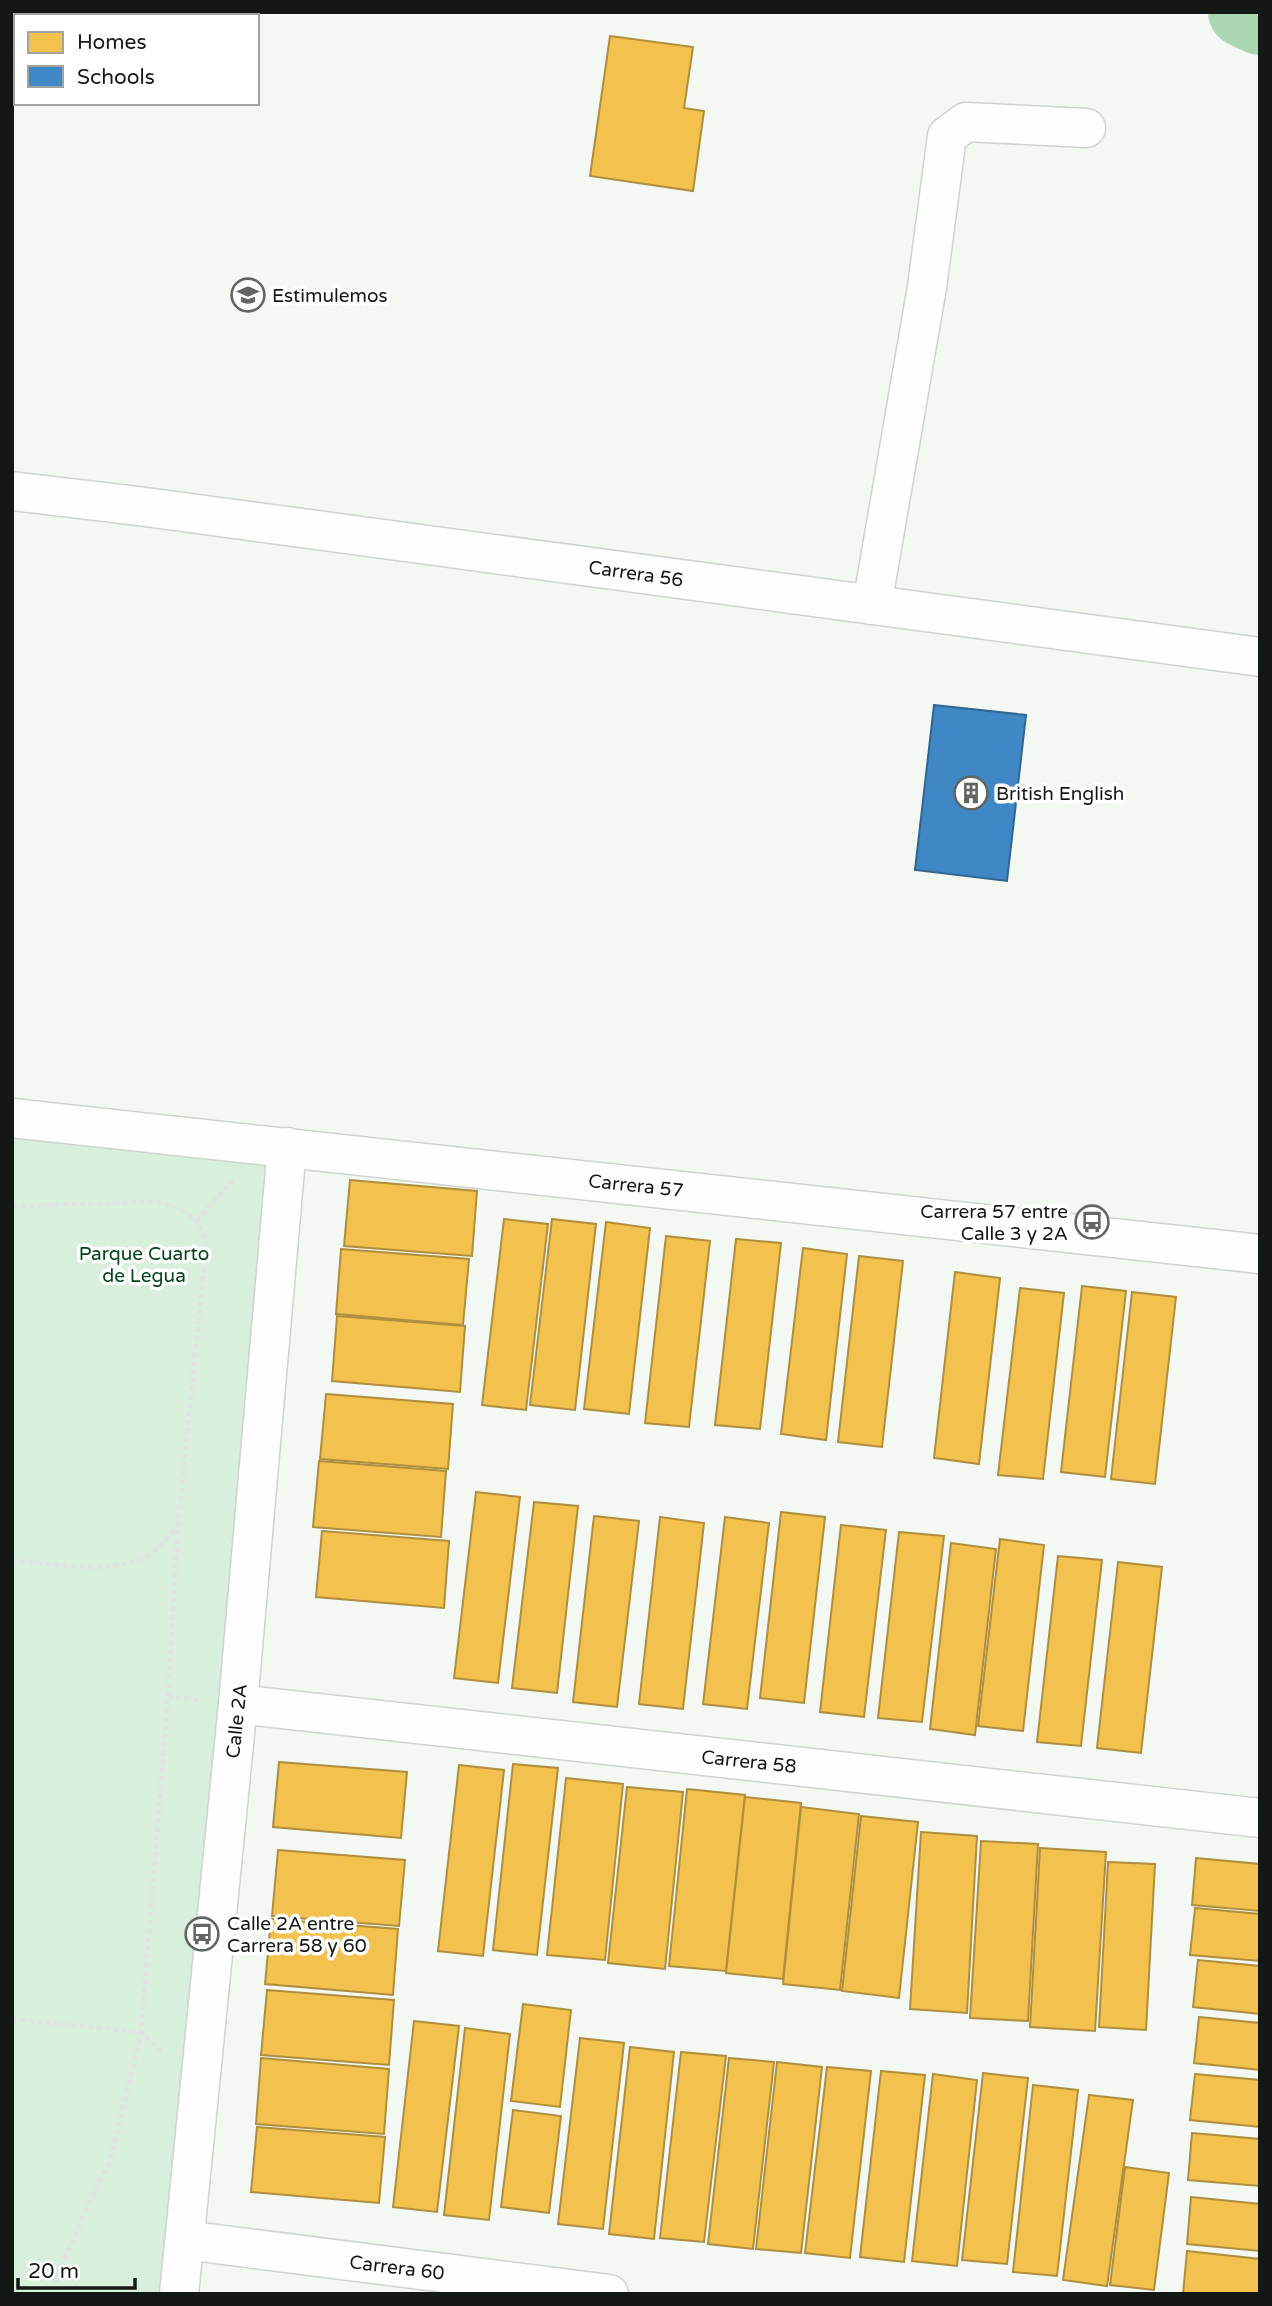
<svg xmlns="http://www.w3.org/2000/svg" width="1272" height="2306" font-family="'Varela Round',sans-serif">
<style>
.green{fill:#d8efdb}
.homes{fill:#f2c14e;stroke:#af8e3d;stroke-width:2}
.schools{fill:#3f88c5;stroke:#326690;stroke-width:2}
.lines{fill:none;stroke-linecap:round;stroke-linejoin:round}
.river{stroke:#abd6b3;stroke-width:70}
.minor-casing{stroke:#cfd3cf;stroke-width:41}
.path{stroke:#e0e3e1;stroke-width:4.5;stroke-dasharray:5 3.5;stroke-linecap:butt}
.minor{stroke:#fdfefd;stroke-width:38}
.labels{text-anchor:middle;stroke-width:7;stroke-linejoin:round;paint-order:stroke}
.poi-label{font-size:19px;fill:#141815;stroke:#fff;text-anchor:start}
.street-label{font-size:19px;fill:#141815;stroke:#fff}
.park-label{font-size:19px;fill:#00451a;stroke:#fff}
</style>
<rect width="100%" height="100%" fill="#f3f8f3"/>
<!-- green -->
<polygon class="green" points="12,1118 287,1147 179,2294 12,2294"/>
<!-- homes -->
<g class="homes">
<polygon points="610,36 693,47 684,108 704,111 693,191 590,176"/>
<polygon points="350,1180 477,1191 472,1256 344,1246"/>
<polygon points="504,1219 548,1224 526,1410 482,1405"/>
<polygon points="552,1219 596,1224 575,1410 530,1405"/>
<polygon points="606,1222 650,1228 629,1414 584,1409"/>
<polygon points="666,1236 710,1241 689,1427 645,1423"/>
<polygon points="736,1239 781,1243 760,1429 715,1425"/>
<polygon points="803,1248 847,1254 826,1440 781,1434"/>
<polygon points="341,1249 469,1259 463,1325 336,1314"/>
<polygon points="859,1256 903,1261 882,1447 838,1442"/>
<polygon points="955,1272 1000,1278 979,1464 934,1458"/>
<polygon points="1082,1286 1126,1291 1105,1477 1061,1472"/>
<polygon points="1020,1288 1064,1293 1043,1479 998,1475"/>
<polygon points="1132,1292 1176,1297 1155,1484 1111,1479"/>
<polygon points="337,1316 465,1326 460,1392 332,1381"/>
<polygon points="326,1394 453,1404 448,1469 320,1459"/>
<polygon points="319,1461 446,1471 441,1537 313,1527"/>
<polygon points="476,1492 520,1497 498,1683 454,1678"/>
<polygon points="534,1502 578,1506 557,1693 512,1688"/>
<polygon points="781,1512 825,1517 804,1703 760,1698"/>
<polygon points="594,1516 639,1521 617,1707 573,1702"/>
<polygon points="660,1517 704,1523 683,1709 639,1704"/>
<polygon points="725,1517 769,1523 747,1709 703,1704"/>
<polygon points="841,1525 886,1530 864,1717 820,1712"/>
<polygon points="322,1531 449,1541 444,1608 316,1597"/>
<polygon points="899,1532 944,1536 922,1722 878,1718"/>
<polygon points="1000,1539 1044,1545 1023,1731 978,1726"/>
<polygon points="951,1543 996,1549 975,1735 930,1729"/>
<polygon points="1058,1556 1102,1560 1081,1746 1037,1742"/>
<polygon points="1118,1562 1162,1567 1141,1753 1097,1748"/>
<polygon points="279,1762 407,1772 401,1838 273,1827"/>
<polygon points="513,1764 558,1768 537,1955 493,1950"/>
<polygon points="459,1765 504,1770 483,1956 438,1951"/>
<polygon points="566,1778 623,1784 605,1960 547,1955"/>
<polygon points="627,1787 683,1792 665,1969 608,1963"/>
<polygon points="687,1789 745,1795 726,1971 669,1966"/>
<polygon points="745,1797 801,1803 783,1979 726,1973"/>
<polygon points="801,1807 859,1814 840,1990 783,1984"/>
<polygon points="861,1816 918,1822 899,1998 842,1991"/>
<polygon points="921,1832 977,1836 967,2013 910,2009"/>
<polygon points="981,1841 1038,1844 1028,2021 970,2018"/>
<polygon points="1040,1848 1106,1852 1095,2031 1030,2027"/>
<polygon points="278,1850 405,1860 399,1926 272,1916"/>
<polygon points="1196,1858 1260,1864 1260,1911 1192,1905"/>
<polygon points="1108,1862 1155,1864 1146,2030 1099,2027"/>
<polygon points="1195,1908 1260,1914 1260,1961 1190,1955"/>
<polygon points="271,1919 398,1929 393,1995 265,1984"/>
<polygon points="1198,1960 1260,1966 1260,2014 1193,2007"/>
<polygon points="267,1990 394,2000 389,2065 261,2055"/>
<polygon points="523,2004 571,2010 560,2107 511,2101"/>
<polygon points="1199,2017 1260,2023 1260,2070 1194,2063"/>
<polygon points="414,2021 459,2026 437,2212 393,2207"/>
<polygon points="465,2028 510,2034 489,2220 444,2215"/>
<polygon points="580,2038 624,2043 603,2229 558,2224"/>
<polygon points="630,2047 674,2052 654,2239 609,2234"/>
<polygon points="681,2052 726,2056 704,2242 660,2238"/>
<polygon points="261,2058 389,2069 384,2134 256,2124"/>
<polygon points="729,2058 774,2062 753,2249 708,2244"/>
<polygon points="777,2062 822,2067 801,2253 756,2249"/>
<polygon points="827,2067 871,2071 850,2258 805,2253"/>
<polygon points="881,2071 925,2075 904,2262 860,2257"/>
<polygon points="983,2073 1028,2078 1007,2264 962,2260"/>
<polygon points="933,2074 977,2080 957,2266 912,2261"/>
<polygon points="1195,2074 1260,2080 1260,2127 1190,2120"/>
<polygon points="1033,2085 1078,2090 1057,2276 1013,2272"/>
<polygon points="1089,2095 1133,2100 1107,2286 1063,2280"/>
<polygon points="513,2110 561,2116 549,2213 501,2207"/>
<polygon points="257,2127 385,2137 379,2203 251,2192"/>
<polygon points="1192,2133 1260,2139 1260,2186 1188,2180"/>
<polygon points="1125,2167 1169,2173 1154,2290 1110,2285"/>
<polygon points="1191,2197 1260,2204 1260,2251 1187,2244"/>
<polygon points="1187,2251 1260,2259 1260,2294 1183,2294"/>
</g>
<!-- schools -->
<polygon class="schools" points="934,705 1026,715 1007,881 915,870"/>
<g class="lines">
<!-- river -->
<polyline class="river" points="1243,12 1260,20"/>
<defs>
<g id="minor">
<polyline points="12,491 138,506 1260,657"/>
<polyline points="872,605 927,287 947,136 966,122 1086,128"/>
<polyline points="12,1118 1260,1254"/>
<polyline points="238,1704 1260,1818"/>
<polyline points="185,2240 609,2294"/>
<polyline points="179,2294 238,1704 287,1147"/>
</g>
</defs>
<!-- minor casing -->
<use href="#minor" class="minor-casing"/>
<!-- path -->
<g class="path">
<path d="M12,1206L156,1202C185,1208 200,1216 206,1247L178,1525L168,1696L141,2032L109,2165L98,2183L49,2294"/>
<polyline points="196,1221 233,1180"/>
<path d="M12,1560C53,1564 102,1574 142,1559C157,1553 167,1538 177,1526"/>
<polyline points="168,1696 199,1700"/>
<polyline points="12,2019 141,2032 164,2054"/>
</g>
<!-- minor -->
<use href="#minor" class="minor"/>
</g>
<!-- icons -->
<defs>
<symbol id="school-ring" viewBox="-11 -11 22 22"><circle r="9.5" fill="#fff" stroke="#626663" stroke-width="1.5"/><path d="M0-5L7-2L0 1L-7-2ZM-4 1L0 2.5L4 1V4Q0 6-4 4Z" fill="#626663"/></symbol>
<symbol id="building-ring" viewBox="-11 -11 22 22"><circle r="9.5" fill="#fff" stroke="#626663" stroke-width="1.5"/><path d="M-4-6H4V6H1V3H-1V6H-4ZM-2.5-4.3h1.7v1.8h-1.7ZM.8-4.3h1.7v1.8H.8ZM-2.5-1h1.7V.8h-1.7ZM.8-1h1.7V.8H.8Z" fill="#626663"/></symbol>
<symbol id="bus-ring" viewBox="-11 -11 22 22"><circle r="9.5" fill="#fff" stroke="#626663" stroke-width="1.5"/><path d="M-5-6H5V4H4V6H2V4H-2V6H-4V4H-5ZM-3.5-4V0h7V-4ZM-3.5 1.2v1.5H-2V1.2ZM2 1.2v1.5H3.5V1.2Z" fill="#626663"/></symbol>
</defs>
<g fill-rule="evenodd">
<use href="#school-ring" x="229" y="276" width="38" height="38"/>
<use href="#building-ring" x="952" y="774" width="38" height="38"/>
<use href="#bus-ring" x="1073" y="1203" width="38" height="38"/>
<use href="#bus-ring" x="183" y="1915" width="38" height="38"/>
</g>
<g class="labels">
<!-- poi labels -->
<g class="poi-label">
<text x="272" y="302">Estimulemos</text>
<text x="996" y="800">British English</text>
<text x="1068" y="1218" text-anchor="end">Carrera 57 entre<tspan x="1068" dy="22">Calle 3 y 2A</tspan></text>
<text x="227" y="1930">Calle 2A entre<tspan x="227" dy="22">Carrera 58 y 60</tspan></text>
</g>
<!-- street labels -->
<g class="street-label">
<text transform="translate(636 573) rotate(8)" y="7">Carrera 56</text>
<text transform="translate(636 1185) rotate(6)" y="7">Carrera 57</text>
<text transform="translate(236 1721) rotate(-84)" y="7">Calle 2A</text>
<text transform="translate(749 1761) rotate(6)" y="7">Carrera 58</text>
<text transform="translate(397 2267) rotate(7)" y="7">Carrera 60</text>
</g>
<!-- park labels -->
<g class="park-label">
<text x="144" y="1260">Parque Cuarto<tspan x="144" dy="22">de Legua</tspan></text>
</g>
</g>
<!-- border -->
<rect width="1272" height="2306" fill="none" stroke="#141815" stroke-width="28"/>
<!-- legend -->
<rect x="14" y="14" width="245" height="91" fill="#ffffff" stroke="#a1a3a1" stroke-width="2"/>
<rect x="28" y="32" width="35" height="21" fill="#f2c14e" stroke="#a1a3a1" stroke-width="2"/>
<text x="77" y="49" font-size="21" fill="#141815">Homes</text>
<rect x="28" y="66" width="35" height="21" fill="#3f88c5" stroke="#a1a3a1" stroke-width="2"/>
<text x="77" y="84" font-size="21" fill="#141815">Schools</text>
<!-- scale -->
<path d="M18 2278v10h117v-10" fill="none" stroke="#141815" stroke-width="3.5"/>
<text x="28" y="2278" font-size="21" fill="#141815" stroke="#ffffff" stroke-width="5" paint-order="stroke">20 m</text>
</svg>
